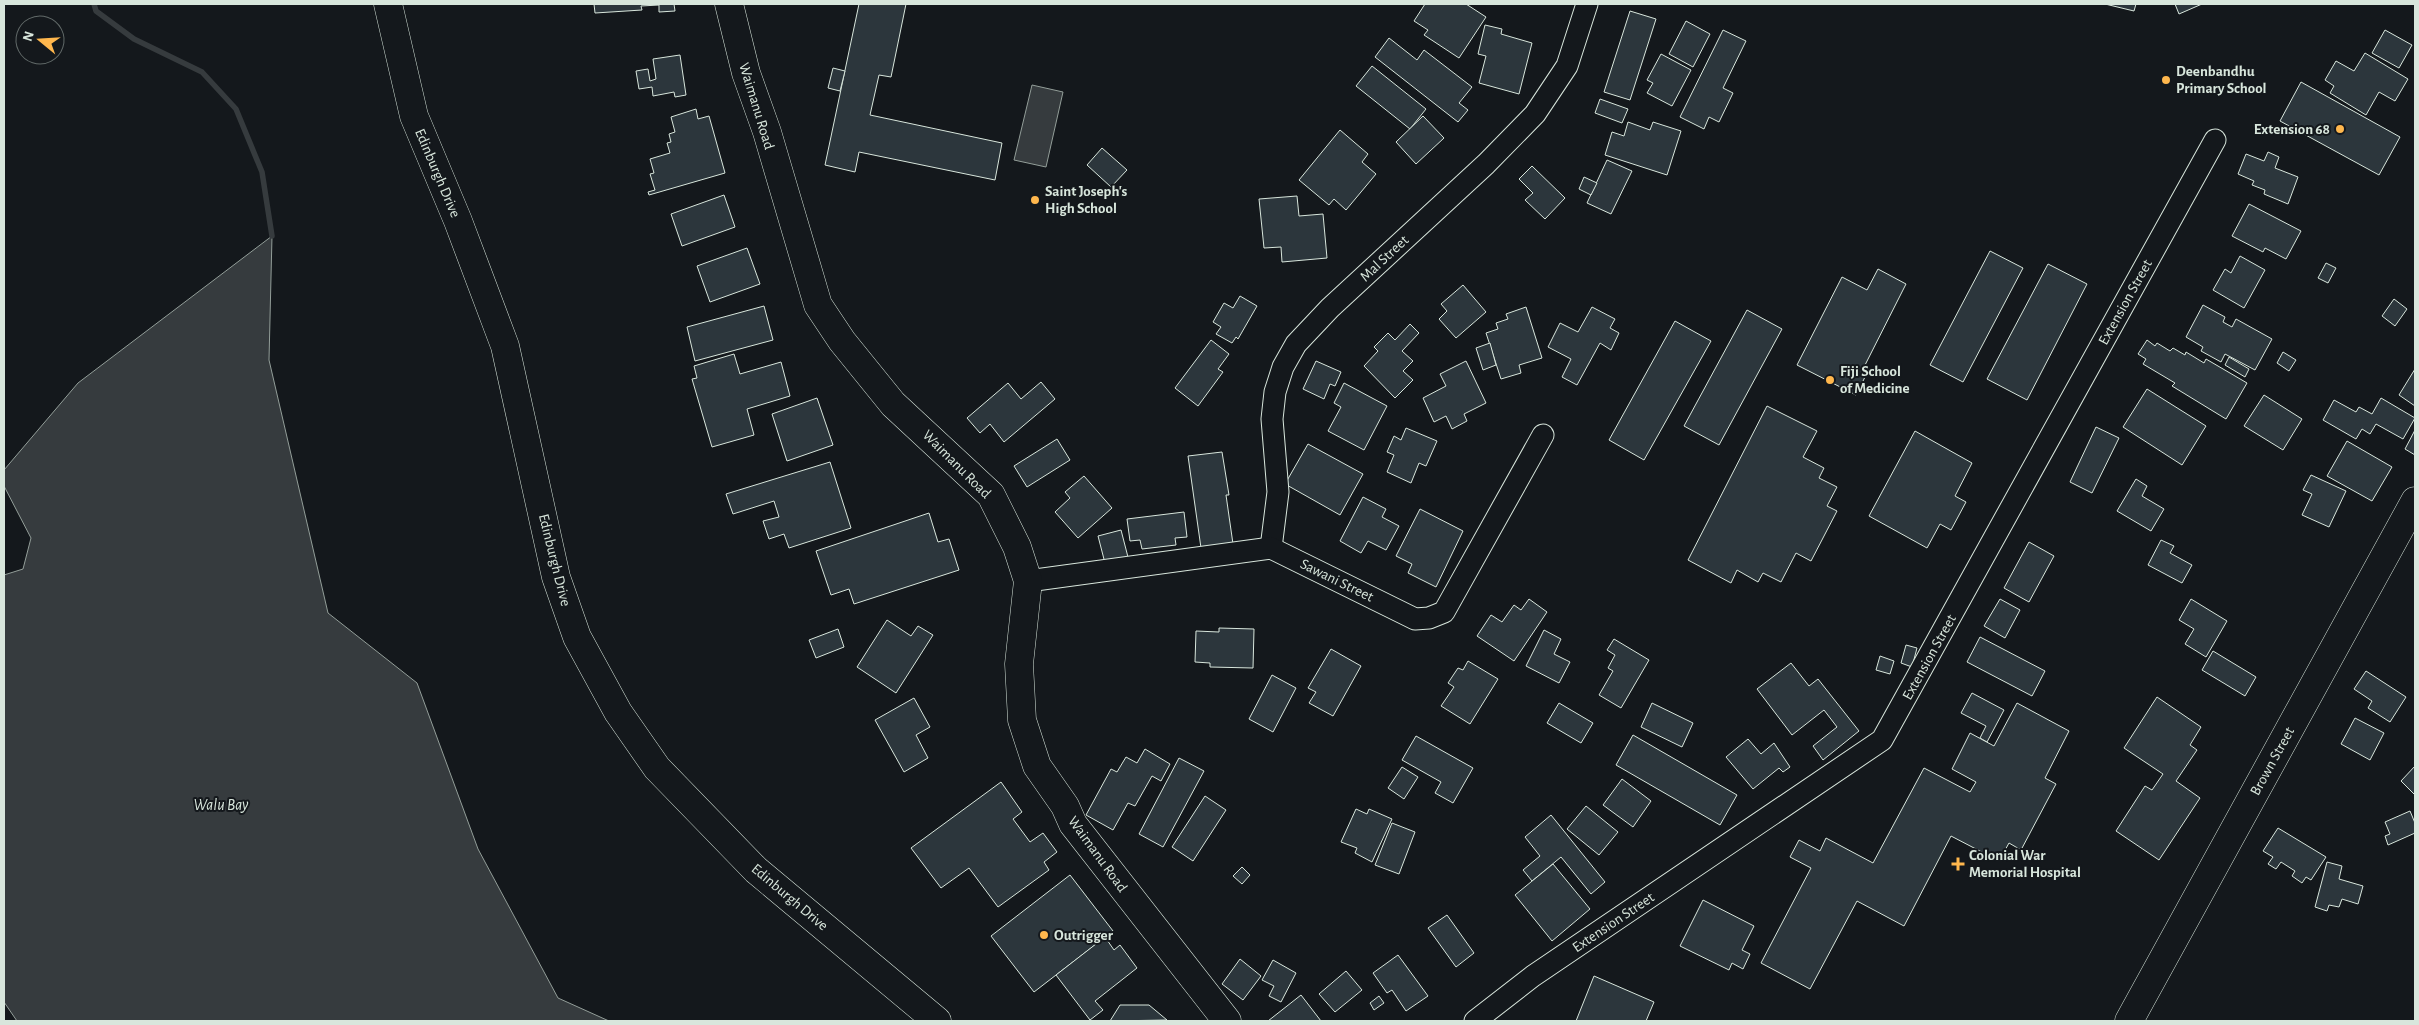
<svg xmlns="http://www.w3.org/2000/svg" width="2419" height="1025" font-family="'Alegreya Sans',sans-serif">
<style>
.water{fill:#363b3e;stroke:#939e99}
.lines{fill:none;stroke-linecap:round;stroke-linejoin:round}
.stream{stroke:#363b3e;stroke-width:5.5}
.building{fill:#2c363c;stroke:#d8e6dc}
.minor-casing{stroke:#d8e6dc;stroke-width:23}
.major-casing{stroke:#d8e6dc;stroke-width:29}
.highway-casing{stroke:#d8e6dc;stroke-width:29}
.minor{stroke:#14181c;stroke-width:21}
.major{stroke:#14181c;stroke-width:28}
.highway{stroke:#14181c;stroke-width:28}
.poi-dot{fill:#ffb74d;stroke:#14181c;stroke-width:2}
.labels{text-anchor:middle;stroke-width:4;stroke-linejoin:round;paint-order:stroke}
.poi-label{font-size:15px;font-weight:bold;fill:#d8e6dc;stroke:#14181c;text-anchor:start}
.street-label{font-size:15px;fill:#d8e6dc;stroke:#14181c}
.water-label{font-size:16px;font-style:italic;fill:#d8e6dc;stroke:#14181c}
</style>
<rect width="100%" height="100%" fill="#14181c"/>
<!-- water -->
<g class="water">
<polygon points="1032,85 1063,92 1046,167 1014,160"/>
<polygon points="272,236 269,360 328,613 417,683 478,849 558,998 609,1021 17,1021 4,1002 4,575 23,569 31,538 4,486 4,470 78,383"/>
</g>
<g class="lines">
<!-- stream -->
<polyline class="stream" points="94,4 96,11 134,39 202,72 236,109 262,172 272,236"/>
</g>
<!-- building -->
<g class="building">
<polygon points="594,4 674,4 675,11 659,12 659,5 641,6 642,10 595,13"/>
<polygon points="859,4 906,4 891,77 879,75 870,115 1002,143 995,180 859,152 855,172 825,165"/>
<polygon points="1425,4 1466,4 1486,17 1459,58 1424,35 1428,30 1414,21"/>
<polygon points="2105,4 2136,4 2134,11"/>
<polygon points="2175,4 2202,4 2179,14"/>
<polygon points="1630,11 1656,19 1630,100 1604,92"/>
<polygon points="1686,21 1710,34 1693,67 1669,54"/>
<polygon points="1485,25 1502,29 1501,34 1532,43 1519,94 1479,83 1486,56 1478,54"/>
<polygon points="1723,30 1746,41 1723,88 1733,93 1719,122 1709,117 1704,129 1680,117"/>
<polygon points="2385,30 2412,45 2399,68 2372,53"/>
<polygon points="1389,38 1417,60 1424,50 1472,87 1459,103 1468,110 1458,122 1375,57"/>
<polygon points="2365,53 2408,79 2395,101 2379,92 2366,115 2330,93 2334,86 2325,80 2336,61 2354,71"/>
<polygon points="1661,54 1691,70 1672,106 1647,93 1653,83 1647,80"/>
<polygon points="680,55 686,95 675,97 674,92 653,96 652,87 639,89 636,71 648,69 650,81 656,79 653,59"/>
<polygon points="1372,66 1426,109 1410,129 1356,86"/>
<polygon points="833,68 845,71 840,91 828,88"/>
<polygon points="2301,82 2400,137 2379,175 2280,121"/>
<polygon points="1600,99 1628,109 1622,123 1595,113"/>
<polygon points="696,109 698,119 709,116 725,173 649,195 648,192 655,190 650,174 654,173 650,159 670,153 667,143 671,142 669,134 675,132 671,117"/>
<polygon points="1423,116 1444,138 1416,164 1396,142"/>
<polygon points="1628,122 1650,130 1653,122 1681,131 1667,175 1605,155 1612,132 1624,136"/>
<polygon points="1340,130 1368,154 1362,162 1376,174 1346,210 1334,199 1329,205 1299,180"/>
<polygon points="1102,148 1127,170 1111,187 1087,165"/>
<polygon points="2268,152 2279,157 2275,168 2298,177 2288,204 2264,194 2265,190 2252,185 2254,181 2238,174 2246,154 2264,161"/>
<polygon points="1607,160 1632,171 1611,214 1587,203"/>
<polygon points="1532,166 1565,198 1545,219 1525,200 1533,193 1519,179"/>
<polygon points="1584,177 1597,183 1591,195 1579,189"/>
<polygon points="724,195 735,227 682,246 671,214"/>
<polygon points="1297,196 1299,216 1323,214 1327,258 1282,262 1281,247 1264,248 1259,199"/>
<polygon points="2249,204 2301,231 2286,259 2265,248 2263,252 2232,236"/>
<polygon points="747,248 760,284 710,302 697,266"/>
<polygon points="1990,251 2023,268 1963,382 1930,365"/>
<polygon points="2240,256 2265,270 2244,308 2213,290 2225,269 2231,273"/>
<polygon points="2326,263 2336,268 2328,283 2318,278"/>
<polygon points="2048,264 2087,284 2027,400 1987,379"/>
<polygon points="1878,269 1906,284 1862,371 1867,373 1856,395 1797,365 1842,277 1867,290"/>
<polygon points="1463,285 1486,312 1456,338 1439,319 1447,311 1441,304"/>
<polygon points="1240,296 1257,306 1238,339 1236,337 1232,343 1216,334 1221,327 1213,322 1224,303 1233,308"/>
<polygon points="2394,299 2407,309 2395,326 2382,316"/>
<polygon points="2203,305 2225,317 2223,322 2232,327 2236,319 2272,339 2255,370 2225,354 2221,362 2201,351 2203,347 2186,337"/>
<polygon points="764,306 773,340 695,361 687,327"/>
<polygon points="1526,307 1542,358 1519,365 1521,373 1501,379 1486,333 1498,329 1496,323 1508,319 1506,314"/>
<polygon points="1592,307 1615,319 1610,328 1619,333 1611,350 1600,343 1577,385 1562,377 1571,359 1548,347 1560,323 1578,332"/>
<polygon points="1747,310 1782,329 1719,445 1684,426"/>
<polygon points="1675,321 1711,341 1644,460 1609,440"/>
<polygon points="1410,324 1419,333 1402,351 1413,361 1403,371 1413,380 1395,398 1364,366 1378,351 1374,347 1388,333 1395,340"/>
<polygon points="1211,340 1229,354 1218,369 1223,372 1198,406 1175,388"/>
<polygon points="2147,340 2155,346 2157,343 2170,351 2173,348 2185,355 2186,352 2204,363 2206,359 2247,383 2226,419 2172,386 2175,383 2143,364 2146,359 2138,354"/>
<polygon points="1490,343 1496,365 1483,370 1476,348"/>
<polygon points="2283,352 2296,360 2289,371 2277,363"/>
<polygon points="734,354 740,374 781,362 790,396 747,409 754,435 712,447 692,379 697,378 694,366"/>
<polygon points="2229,357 2249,369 2245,377 2225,365"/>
<polygon points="1316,361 1341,372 1335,386 1330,384 1324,399 1303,389"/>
<polygon points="1466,361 1486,403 1464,414 1467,421 1452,429 1446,416 1434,422 1423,398 1446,386 1440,374"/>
<polygon points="2415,369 2415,406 2399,395"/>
<polygon points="1041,382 1055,399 1004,442 990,424 980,433 967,418 1008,383 1021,399"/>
<polygon points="1344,383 1387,406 1364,450 1328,431 1341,407 1334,403"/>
<polygon points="2147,389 2206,426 2182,465 2123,427"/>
<polygon points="2264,395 2302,419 2283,450 2244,426"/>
<polygon points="817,398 833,445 787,461 772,414"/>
<polygon points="2381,398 2415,418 2403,439 2376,424 2370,434 2362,429 2356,439 2323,420 2334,400 2356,412 2359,407 2372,414"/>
<polygon points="1767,406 1817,431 1803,457 1824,468 1819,478 1837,487 1827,506 1837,511 1811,561 1796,553 1781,582 1763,573 1758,582 1737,570 1731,583 1688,560"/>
<polygon points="2096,427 2119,438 2092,493 2070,482"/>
<polygon points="1406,428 1437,441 1426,466 1419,463 1411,483 1387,472 1394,455 1387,452 1394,436 1401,440"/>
<polygon points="2415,430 2415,455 2405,449"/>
<polygon points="1915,431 1972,463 1955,496 1966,502 1951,530 1940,524 1927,548 1869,516"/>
<polygon points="1057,439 1070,460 1027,487 1014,466"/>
<polygon points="2347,441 2392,467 2372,501 2327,476"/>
<polygon points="1308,444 1363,474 1340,515 1285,484"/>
<polygon points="1222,452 1229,495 1226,495 1233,544 1201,548 1188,456"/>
<polygon points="830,462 851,528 789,548 784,534 769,539 763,521 779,517 774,501 733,514 726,494"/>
<polygon points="2311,475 2346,491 2329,527 2302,515 2312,494 2303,490"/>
<polygon points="1084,476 1112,508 1078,538 1055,512 1070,498 1065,492"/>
<polygon points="2136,479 2147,486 2142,496 2164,509 2151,531 2117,511"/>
<polygon points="1363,497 1386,509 1382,517 1399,526 1386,550 1368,541 1361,553 1340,541"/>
<polygon points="1420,509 1463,531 1436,587 1408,573 1412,564 1396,556"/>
<polygon points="1184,512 1187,537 1175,538 1176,545 1142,549 1140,540 1130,541 1127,519"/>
<polygon points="929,513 938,542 949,539 959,570 854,604 849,589 831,595 816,551"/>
<polygon points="1121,530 1129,561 1106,567 1098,536"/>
<polygon points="2161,540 2174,546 2170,553 2192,565 2182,583 2148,565"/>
<polygon points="2029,542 2054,556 2029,602 2004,588"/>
<polygon points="1529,599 1547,612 1514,661 1477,636 1491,615 1502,622 1514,605 1521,610"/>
<polygon points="2000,599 2020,610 2005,638 1984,626"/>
<polygon points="2191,599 2227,621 2206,657 2185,644 2194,629 2179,620"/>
<polygon points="887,620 911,636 918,626 933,635 896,693 857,667"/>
<polygon points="1219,628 1254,629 1253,668 1210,667 1210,663 1195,662 1196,631 1219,632"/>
<polygon points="838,629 844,647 816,658 809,640"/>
<polygon points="1544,630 1561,639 1554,654 1570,662 1559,683 1526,666"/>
<polygon points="1980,637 2045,671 2032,696 1967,662"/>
<polygon points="1614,639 1649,660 1621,708 1599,695 1613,671 1608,668 1615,655 1607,650"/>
<polygon points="1906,645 1917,648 1912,667 1901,663"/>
<polygon points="1331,649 1361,666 1333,716 1309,703 1316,692 1308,688"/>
<polygon points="2213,651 2256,677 2245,696 2202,670"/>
<polygon points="1880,656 1894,661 1890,674 1876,670"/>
<polygon points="1468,661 1498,679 1470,724 1441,706 1454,687 1448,683 1458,668 1463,670"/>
<polygon points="1791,663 1809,686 1818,679 1859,731 1823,760 1813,746 1837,727 1824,710 1792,735 1757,689"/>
<polygon points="2366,671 2406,697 2390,722 2368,708 2372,701 2354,689"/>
<polygon points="1272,675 1296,688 1273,732 1249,719"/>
<polygon points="1972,693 2004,710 1987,742 1980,738 1986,726 1961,713"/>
<polygon points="2157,697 2201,727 2190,745 2197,750 2176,781 2200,798 2159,860 2116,831 2145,786 2152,790 2163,774 2124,748"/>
<polygon points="914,698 930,727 916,735 928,758 904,772 875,720"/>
<polygon points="1559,703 1593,723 1581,743 1547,723"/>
<polygon points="1652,703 1693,723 1682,747 1641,727"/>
<polygon points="2017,703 2069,731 2045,778 2056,784 2021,850 2009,843 1999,861 1951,836 1904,926 1857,901 1810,989 1761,963 1811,868 1790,857 1799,840 1820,851 1826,838 1873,863 1924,768 1970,792 1976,782 1952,769 1970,733 1994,746"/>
<polygon points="2355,718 2384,733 2370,760 2341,744"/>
<polygon points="1633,735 1737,795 1720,825 1616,765"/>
<polygon points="1416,736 1473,768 1453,803 1435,793 1441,782 1402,760"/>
<polygon points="1748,739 1761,754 1774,743 1790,767 1783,772 1779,768 1753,789 1726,757"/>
<polygon points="1145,749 1170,764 1161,781 1152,776 1135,806 1128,803 1113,830 1086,815 1111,769 1117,772 1126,757 1137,763"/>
<polygon points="1179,758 1204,771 1163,847 1139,834"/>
<polygon points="2415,766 2415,795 2401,781"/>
<polygon points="1402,767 1418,777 1404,799 1388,788"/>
<polygon points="1622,779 1651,801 1633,827 1603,805"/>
<polygon points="1001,782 1022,812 1013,819 1030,842 1043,833 1057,852 1044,862 1049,870 998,907 969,868 941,888 911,848"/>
<polygon points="1205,796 1226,810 1193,861 1172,847"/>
<polygon points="1586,806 1618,832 1599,855 1567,829"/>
<polygon points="1356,809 1367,814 1369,809 1392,819 1372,862 1355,853 1357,848 1341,842"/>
<polygon points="2410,811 2415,823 2415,833 2388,845 2385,836 2390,834 2385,822"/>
<polygon points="1551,815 1605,882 1591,894 1561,857 1532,881 1523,870 1540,856 1525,837"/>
<polygon points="1392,823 1415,832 1399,874 1375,865"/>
<polygon points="2278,828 2326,857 2311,880 2306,877 2302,883 2292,876 2295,871 2281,862 2276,869 2268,864 2273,857 2263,851"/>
<polygon points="2327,862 2342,866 2339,879 2363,886 2358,904 2342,899 2339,907 2329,905 2327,911 2315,907"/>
<polygon points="1553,864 1590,909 1552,941 1515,895"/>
<polygon points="1242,867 1250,875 1242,884 1233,876"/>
<polygon points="1070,875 1113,931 1034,992 991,936"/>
<polygon points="1703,900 1754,926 1742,950 1750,954 1743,969 1732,963 1729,970 1680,946"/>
<polygon points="1447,915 1474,953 1456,967 1428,928"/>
<polygon points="1105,937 1114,950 1120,945 1137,968 1095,1001 1103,1010 1090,1020 1056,975"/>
<polygon points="1398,955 1428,996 1406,1011 1392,990 1387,993 1373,973"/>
<polygon points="1240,959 1261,976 1243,1000 1222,984"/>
<polygon points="1273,960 1296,973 1281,1002 1269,996 1274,986 1262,980"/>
<polygon points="1346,971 1362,990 1335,1012 1319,994"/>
<polygon points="1594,976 1654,1002 1646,1021 1576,1021"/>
<polygon points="1301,995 1321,1021 1268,1021"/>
<polygon points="1379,996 1384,1003 1374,1010 1370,1003"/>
<polygon points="1120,1005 1149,1005 1167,1020 1110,1021"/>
</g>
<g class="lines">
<defs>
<g id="minor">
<polyline points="1271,548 1278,492 1272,419 1275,392 1283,367 1296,344 1330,308 1486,164 1535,114 1567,66 1587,4"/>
<polyline points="1028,581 1271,548 1415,619 1429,618 1444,612 1543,435"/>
<polyline points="1475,1021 1533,976 1882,740 2215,140"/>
</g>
<g id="major">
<polyline points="729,4 746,73 767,132 818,305 842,341 893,404 991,495 1017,547 1028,581 1019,664 1022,720 1037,766 1065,806 1073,824 1227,1021"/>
<polyline points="2129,1021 2415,501"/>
</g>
<polyline id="highway" points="388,4 414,116 458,221 505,346 556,577 577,637 618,712 657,768 756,870 937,1021"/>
</defs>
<!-- minor casing -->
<use href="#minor" class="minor-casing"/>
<!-- major casing -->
<use href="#major" class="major-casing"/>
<!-- highway casing -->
<use href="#highway" class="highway-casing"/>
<!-- minor -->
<use href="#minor" class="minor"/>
<!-- major -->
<use href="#major" class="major"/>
<!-- highway -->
<use href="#highway" class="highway"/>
</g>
<!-- markers -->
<g class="poi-dot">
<circle cx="2166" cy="80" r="5"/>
<circle cx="2340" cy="129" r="5"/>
<circle cx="1035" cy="200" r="5"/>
<circle cx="1830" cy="380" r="5"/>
<path d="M1955.5 856.5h5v5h5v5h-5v5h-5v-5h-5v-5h5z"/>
<circle cx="1044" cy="935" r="5"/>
</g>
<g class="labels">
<!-- poi labels -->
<g class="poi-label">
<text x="2176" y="76">Deenbandhu<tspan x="2176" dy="17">Primary School</tspan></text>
<text x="2330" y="134" text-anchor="end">Extension 68</text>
<text x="1045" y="196">Saint Joseph's<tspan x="1045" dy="17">High School</tspan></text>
<text x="1840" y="376">Fiji School<tspan x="1840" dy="17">of Medicine</tspan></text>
<text x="1969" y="860">Colonial War<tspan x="1969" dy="17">Memorial Hospital</tspan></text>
<text x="1054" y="940">Outrigger</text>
</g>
<!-- street labels -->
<g class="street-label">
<text transform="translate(757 106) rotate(73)" y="5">Waimanu Road</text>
<text transform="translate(438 173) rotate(67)" y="5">Edinburgh Drive</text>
<text transform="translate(1384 258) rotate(-43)" y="5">Mal Street</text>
<text transform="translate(2125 302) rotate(-61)" y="5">Extension Street</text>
<text transform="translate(957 464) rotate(45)" y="5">Waimanu Road</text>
<text transform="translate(555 560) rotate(76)" y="5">Edinburgh Drive</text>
<text transform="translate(1337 580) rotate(26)" y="5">Sawani Street</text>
<text transform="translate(1929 657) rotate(-61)" y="5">Extension Street</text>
<text transform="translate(2272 761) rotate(-61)" y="5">Brown Street</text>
<text transform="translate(1098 854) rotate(54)" y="5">Waimanu Road</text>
<text transform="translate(790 897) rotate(40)" y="5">Edinburgh Drive</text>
<text transform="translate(1613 922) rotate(-34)" y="5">Extension Street</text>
</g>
<!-- water labels -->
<g class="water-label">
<text x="221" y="810">Walu Bay</text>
</g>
</g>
<!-- border -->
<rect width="2419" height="1025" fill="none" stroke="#d8e6dc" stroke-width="10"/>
<!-- north arrow -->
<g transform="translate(40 40) rotate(288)"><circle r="24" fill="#14181c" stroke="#626a69"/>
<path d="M0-4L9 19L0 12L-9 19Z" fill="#ffb74d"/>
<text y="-8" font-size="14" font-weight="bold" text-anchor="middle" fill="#d8e6dc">N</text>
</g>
</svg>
